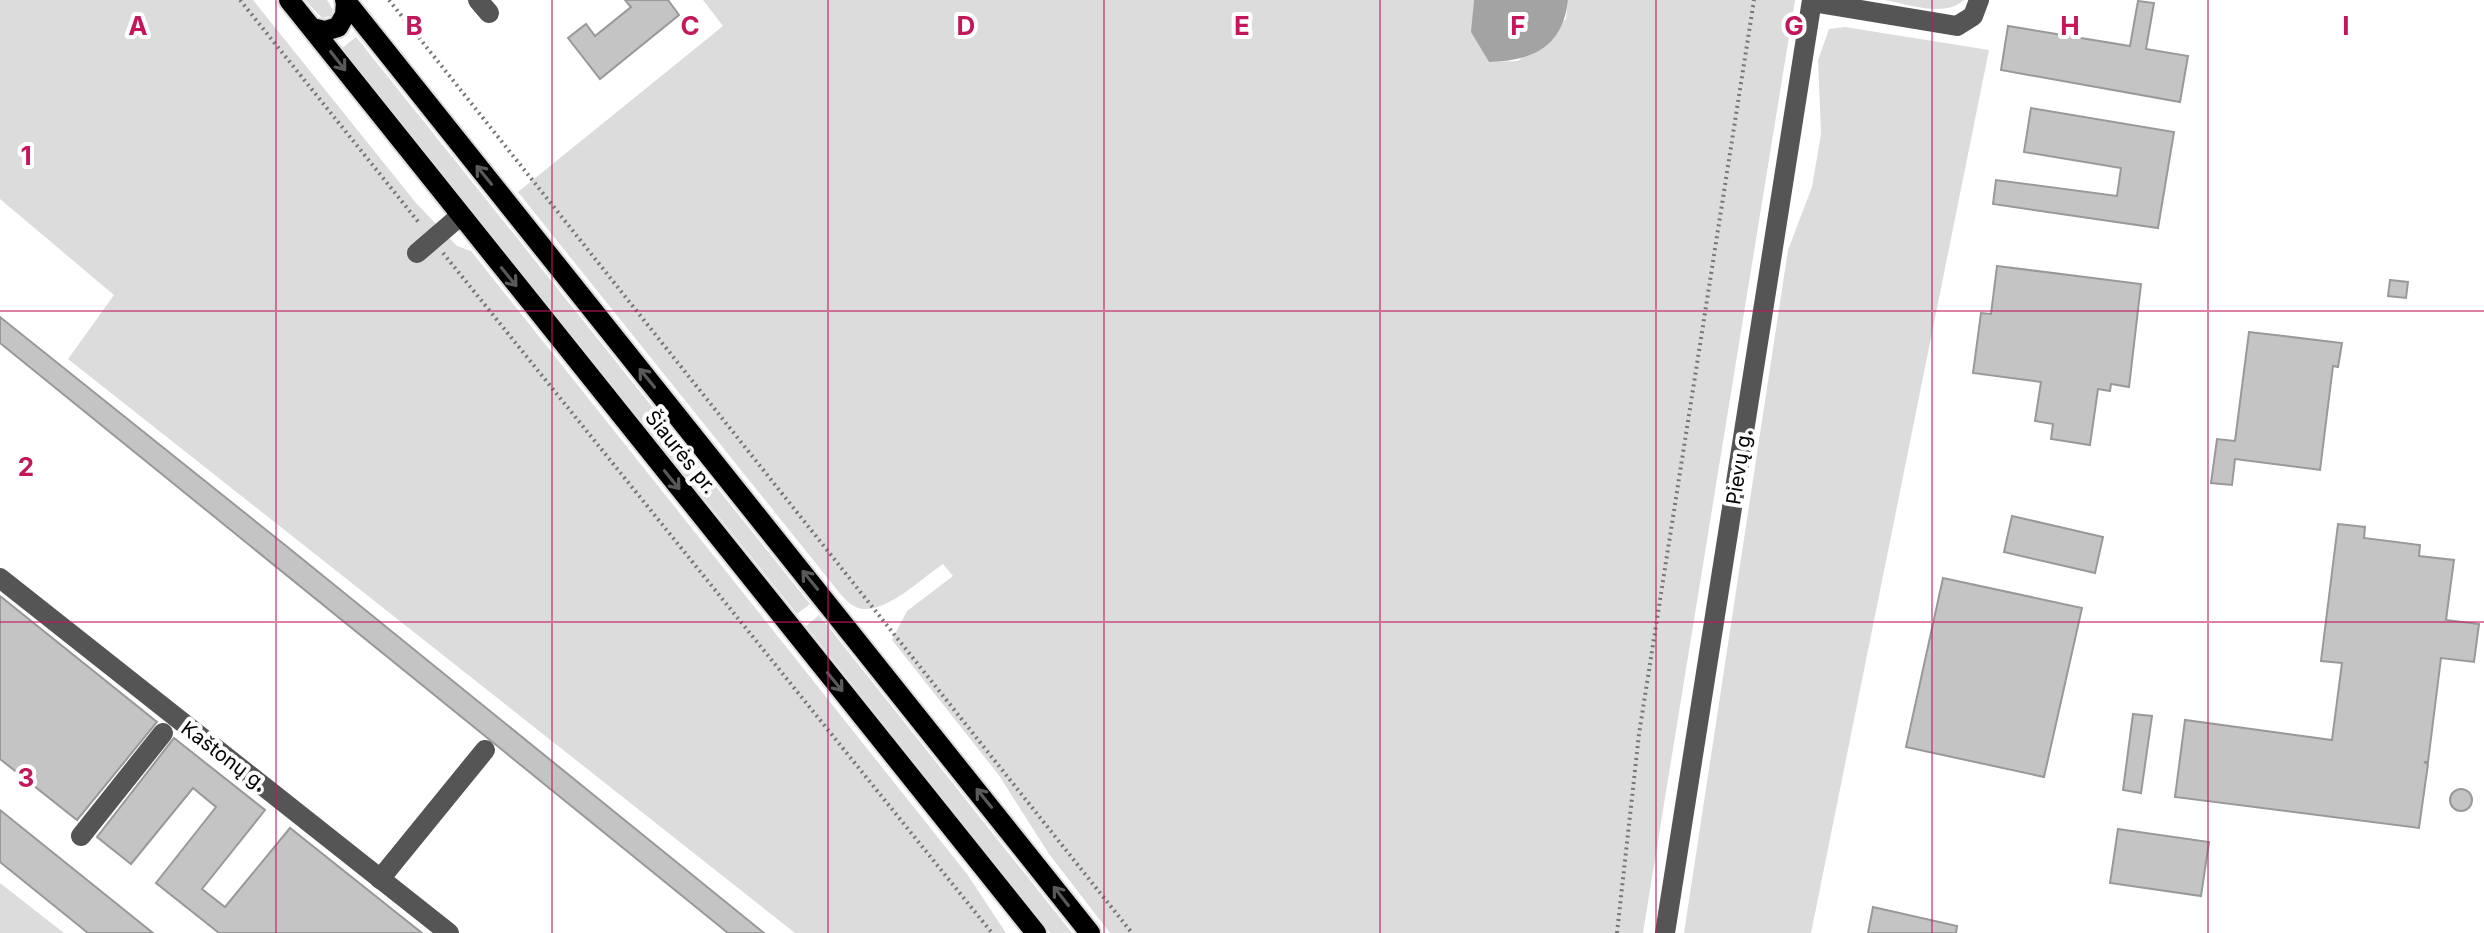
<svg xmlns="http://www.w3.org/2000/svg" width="2484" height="933" font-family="Inter,sans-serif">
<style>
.green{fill:#dcdcdc}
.water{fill:#a3a3a3}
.building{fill:#c4c4c4;stroke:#999;stroke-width:2}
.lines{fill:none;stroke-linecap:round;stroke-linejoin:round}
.major-casing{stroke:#dbdbdb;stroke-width:24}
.path{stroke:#777;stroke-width:4;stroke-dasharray:2 4;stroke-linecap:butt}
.minor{stroke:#555;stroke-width:20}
.major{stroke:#000;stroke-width:20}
.oneway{stroke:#595959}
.grid{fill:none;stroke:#c2185b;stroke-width:2;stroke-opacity:0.55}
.labels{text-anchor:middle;stroke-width:8;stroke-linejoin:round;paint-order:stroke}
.street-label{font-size:20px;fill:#000;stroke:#fff}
.grid-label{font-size:26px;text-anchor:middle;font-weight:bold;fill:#c2185b;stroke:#fff;stroke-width:8;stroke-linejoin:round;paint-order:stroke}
</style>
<rect width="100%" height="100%" fill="#fff"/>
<!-- green -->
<g class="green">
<polygon points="0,0 253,0 416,203 457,246 471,251 967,874 1006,933 795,933 68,359 114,295 0,199"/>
<polygon points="305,0 327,0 333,10 331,16 322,18"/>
<path d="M703,0H1474L1472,32L1489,62L1518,61L1566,19L1568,0H1795L1643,933H1110L1049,854L998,774L892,640L907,611L953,576L943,564C922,578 890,610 864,609C855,609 848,602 842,596L518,192L723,26Z"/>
<path d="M1884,0H1964C1944,18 1909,4 1884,0Z"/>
<polygon points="1845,27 1989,50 1811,933 1684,933 1788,250 1812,187 1821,134 1818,60 1829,29"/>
<polygon points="356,37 810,604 797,614 341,49"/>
<polygon points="819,615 1072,933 1050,933 806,626"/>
<polygon points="0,883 64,933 0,933"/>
</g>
<!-- water -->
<path class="water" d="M1474,0H1568C1563,47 1532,61 1489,62L1471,32Z"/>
<!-- building -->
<g class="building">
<polygon points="625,0 668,0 679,15 600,79 568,38 586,24 595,36 631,7"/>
<polygon points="2138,1 2154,3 2146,49 2188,56 2180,102 2001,70 2008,26 2130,46"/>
<polygon points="2031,108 2174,132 2158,228 1993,204 1996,180 2117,196 2121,168 2024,152"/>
<polygon points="1997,266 2141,284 2129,387 2111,384 2110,391 2098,389 2090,445 2051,439 2053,424 2035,421 2041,382 1973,373 1981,313 1991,314"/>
<polygon points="2390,280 2408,282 2406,298 2388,296"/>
<polygon points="0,317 290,549 764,933 728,933 0,343"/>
<polygon points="2249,332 2342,343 2338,367 2333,366 2320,470 2235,459 2232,485 2211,483 2217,439 2235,441"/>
<polygon points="2012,516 2103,537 2095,573 2004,552"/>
<polygon points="2338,524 2365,527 2364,538 2420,545 2419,556 2454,560 2446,620 2479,624 2474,662 2441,658 2428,762 2424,762 2428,764 2419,828 2175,797 2185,720 2332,740 2342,663 2321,661"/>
<polygon points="1943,578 2082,608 2044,777 1906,747"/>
<polygon points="0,596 157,722 77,820 0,759"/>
<polygon points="2133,714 2152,716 2141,793 2123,790"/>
<polygon points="174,738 265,810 202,889 225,907 290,828 422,933 219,933 156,883 216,807 193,788 131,864 97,837"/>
<circle cx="2461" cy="800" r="11"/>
<polygon points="0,810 153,933 88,933 0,862"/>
<polygon points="2118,829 2209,842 2201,896 2110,883"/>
<polygon points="1873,907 1957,926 1956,933 1868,933"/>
</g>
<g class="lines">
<defs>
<g id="major">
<polyline points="289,0 1036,933"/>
<polyline points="345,0 1090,933"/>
<polyline points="312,28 325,31 338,27 345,15 346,1"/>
</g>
</defs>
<!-- major casing -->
<use href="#major" class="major-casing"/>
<!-- path -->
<g class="path">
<polyline points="240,0 420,224"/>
<polyline points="389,0 1132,933"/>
<polyline points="443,253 992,933"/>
<polyline points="1617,933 1639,734 1754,0"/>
</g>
<!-- minor -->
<g class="minor">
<polyline points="478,0 489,13"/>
<polyline points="1812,2 1957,26 1973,16 1979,0"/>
<polyline points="417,253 460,216"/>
<polyline points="0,578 449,933"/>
<polyline points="81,836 163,733"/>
<polyline points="380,879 485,750"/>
<polyline points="1665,933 1812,0"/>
</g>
<!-- major -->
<use href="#major" class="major"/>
</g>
<!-- one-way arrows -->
<defs><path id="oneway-shaft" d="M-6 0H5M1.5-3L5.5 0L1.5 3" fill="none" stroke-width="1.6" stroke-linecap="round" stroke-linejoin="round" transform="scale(2)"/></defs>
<g class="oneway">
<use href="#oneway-shaft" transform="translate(338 61) rotate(52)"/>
<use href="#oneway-shaft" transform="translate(484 175) rotate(-129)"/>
<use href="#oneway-shaft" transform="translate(509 277) rotate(51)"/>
<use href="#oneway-shaft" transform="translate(647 378) rotate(-129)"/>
<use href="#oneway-shaft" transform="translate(672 480) rotate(51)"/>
<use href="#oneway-shaft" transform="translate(810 580) rotate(-129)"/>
<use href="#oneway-shaft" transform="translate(835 682) rotate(51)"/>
<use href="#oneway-shaft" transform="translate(984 798) rotate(-129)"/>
<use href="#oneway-shaft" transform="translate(1061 896) rotate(-128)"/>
</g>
<!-- grid -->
<path class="grid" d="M276,0V933M552,0V933M828,0V933M1104,0V933M1380,0V933M1656,0V933M1932,0V933M2208,0V933M0,311H2484M0,622H2484"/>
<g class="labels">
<!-- street labels -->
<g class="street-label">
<text transform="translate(681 452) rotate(51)" y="7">Šiaurės pr.</text>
<text transform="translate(1739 467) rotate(-81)" y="7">Pievų g.</text>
<text transform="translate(224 756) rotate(37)" y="7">Kaštonų g.</text>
</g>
</g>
<g class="grid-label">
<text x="138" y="35">A</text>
<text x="414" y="35">B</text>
<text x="690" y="35">C</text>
<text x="966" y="35">D</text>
<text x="1242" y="35">E</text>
<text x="1518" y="35">F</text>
<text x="1794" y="35">G</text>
<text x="2070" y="35">H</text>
<text x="2346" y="35">I</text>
<text x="26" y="165">1</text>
<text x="26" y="476">2</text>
<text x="26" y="787">3</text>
</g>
</svg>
